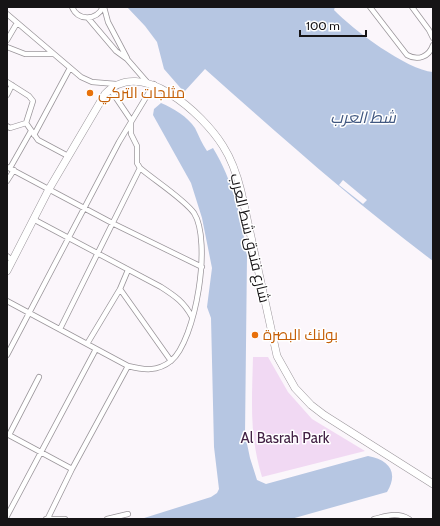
<svg xmlns="http://www.w3.org/2000/svg" width="440" height="526" font-family="Cabin,Cairo,sans-serif">
	<style>
		.green { fill: #f1d9f3 }
		.water { fill: #b6c6e2 }
		.pier { fill: #fbf6fb }
		.lines { fill: none; stroke-linecap: round; stroke-linejoin: round }
		.minor-casing { stroke: #9b969b; stroke-width: 6 }
		.primary-casing { stroke: #9b969b; stroke-width: 8 }
		.minor { stroke: #fff; stroke-width: 4.5 }
		.primary { stroke: #fff; stroke-width: 7 }
		.food-dot { fill: #e8710a; stroke: #fff; stroke-width: 1.5 }
		.labels { text-anchor: middle; dominant-baseline: central; stroke-width: 3; stroke-linejoin: round; paint-order: stroke }
		.food-label { font-size: 15px; fill: #c56008; stroke: #fff; text-anchor: start }
		.street-label { font-size: 15px; fill: #161416; stroke: #fff }
		.park-label { font-size: 15px; fill: #422144; stroke: #fff }
		.water-label { font-size: 16px; font-style: italic; fill: #405780; stroke: #fff }
	</style>
	<rect width="100%" height="100%" fill="#fbf6fb"/>
	<path class="green" d="M253,357H268L288,392L312,419L365,451L262,477C249,435 252,400 253,357Z"/>
	<path class="water" d="M127,7H335L334,10C352,29 407,70 433,72V261C353,201 279,135 205,69L184,92L164,69L157,42L145,26Z
		M161,103C173,108 188,117 195,128C199,136 202,144 207,151L213,148C233,181 242,219 247,256L245,434L250,458L257,480L266,484L368,456C389,460 399,472 387,492L291,519H141L211,497L217,493L219,489L214,447L211,318L207,307L212,268L202,218L191,183L153,115L154,109Z"/>
	<path class="pier" d="M343,180L367,200L363,204L339,185Z"/>
	<g class="lines">
		<g class="minor-casing">
			<path id="minor" d="M72,7C78,21 96,21 103,7
				M104,7L108,22L127,58
				M370,7L407,55C418,61 429,57 433,45
				M412,7L429,30L433,38
				M7,14L81,77L92,82L116,84
				M88,18L116,51L127,59L147,82
				M7,40L17,23
				M7,47L25,54H53
				M7,82L29,96L33,101L26,123L38,140L68,156
				M7,95L12,85
				M7,126L10,128L26,123
				M34,135L70,68
				M7,167L114,224L202,267
				M10,168L31,131
				M7,181L14,170
				M33,219L161,287C175,296 184,302 192,317
				M7,256L12,260
				M120,289L171,361
				M7,301L128,366C144,370 157,372 171,361C196,340 212,241 194,213C184,199 154,180 140,168L137,163V146L131,134V120L110,89
				M60,329L140,168
				M87,344L120,289L128,270
				M7,355L119,142L154,84
				M7,434L72,469
				M9,435L39,377
				M7,516L96,349
				M48,518L72,469L128,366
				M46,519H65
				M107,519L128,514
				M374,519C387,516 397,512 409,519"/>
		</g>
		<g class="primary-casing">
			<path id="primary" d="M7,271L49,189L105,94C141,56 203,114 223,146C232,160 237,175 241,191L277,356L295,388L311,405L324,415L433,484"/>
		</g>
		<use href="#minor" class="minor"/>
		<use href="#primary" class="primary"/>
	</g>
	<g class="food-dot">
		<circle cx="90" cy="93" r="4"/>
		<circle cx="255" cy="335" r="4"/>
	</g>
	<g class="labels">
		<g class="food-label">
			<text x="98" y="93">مثلجات التركي</text>
			<text x="263" y="335">بولنك البصرة</text>
		</g>
		<g class="street-label">
			<text transform="translate(250 238) rotate(77)">شارع فندق شط العرب</text>
		</g>
		<g class="park-label">
			<text x="285" y="438">Al Basrah Park</text>
		</g>
		<g class="water-label">
			<text x="363" y="117">شط العرب</text>
		</g>
	</g>
	<rect width="440" height="526" fill="none" stroke="#161416" stroke-width="16"/>
	<path d="M300 30v6h66v-6" fill="none" stroke="#161416" stroke-width="2"/>
	<text x="306" y="30" font-size="12" fill="#161416" stroke="#ffffff" stroke-width="3" paint-order="stroke">100 m</text>
</svg>
